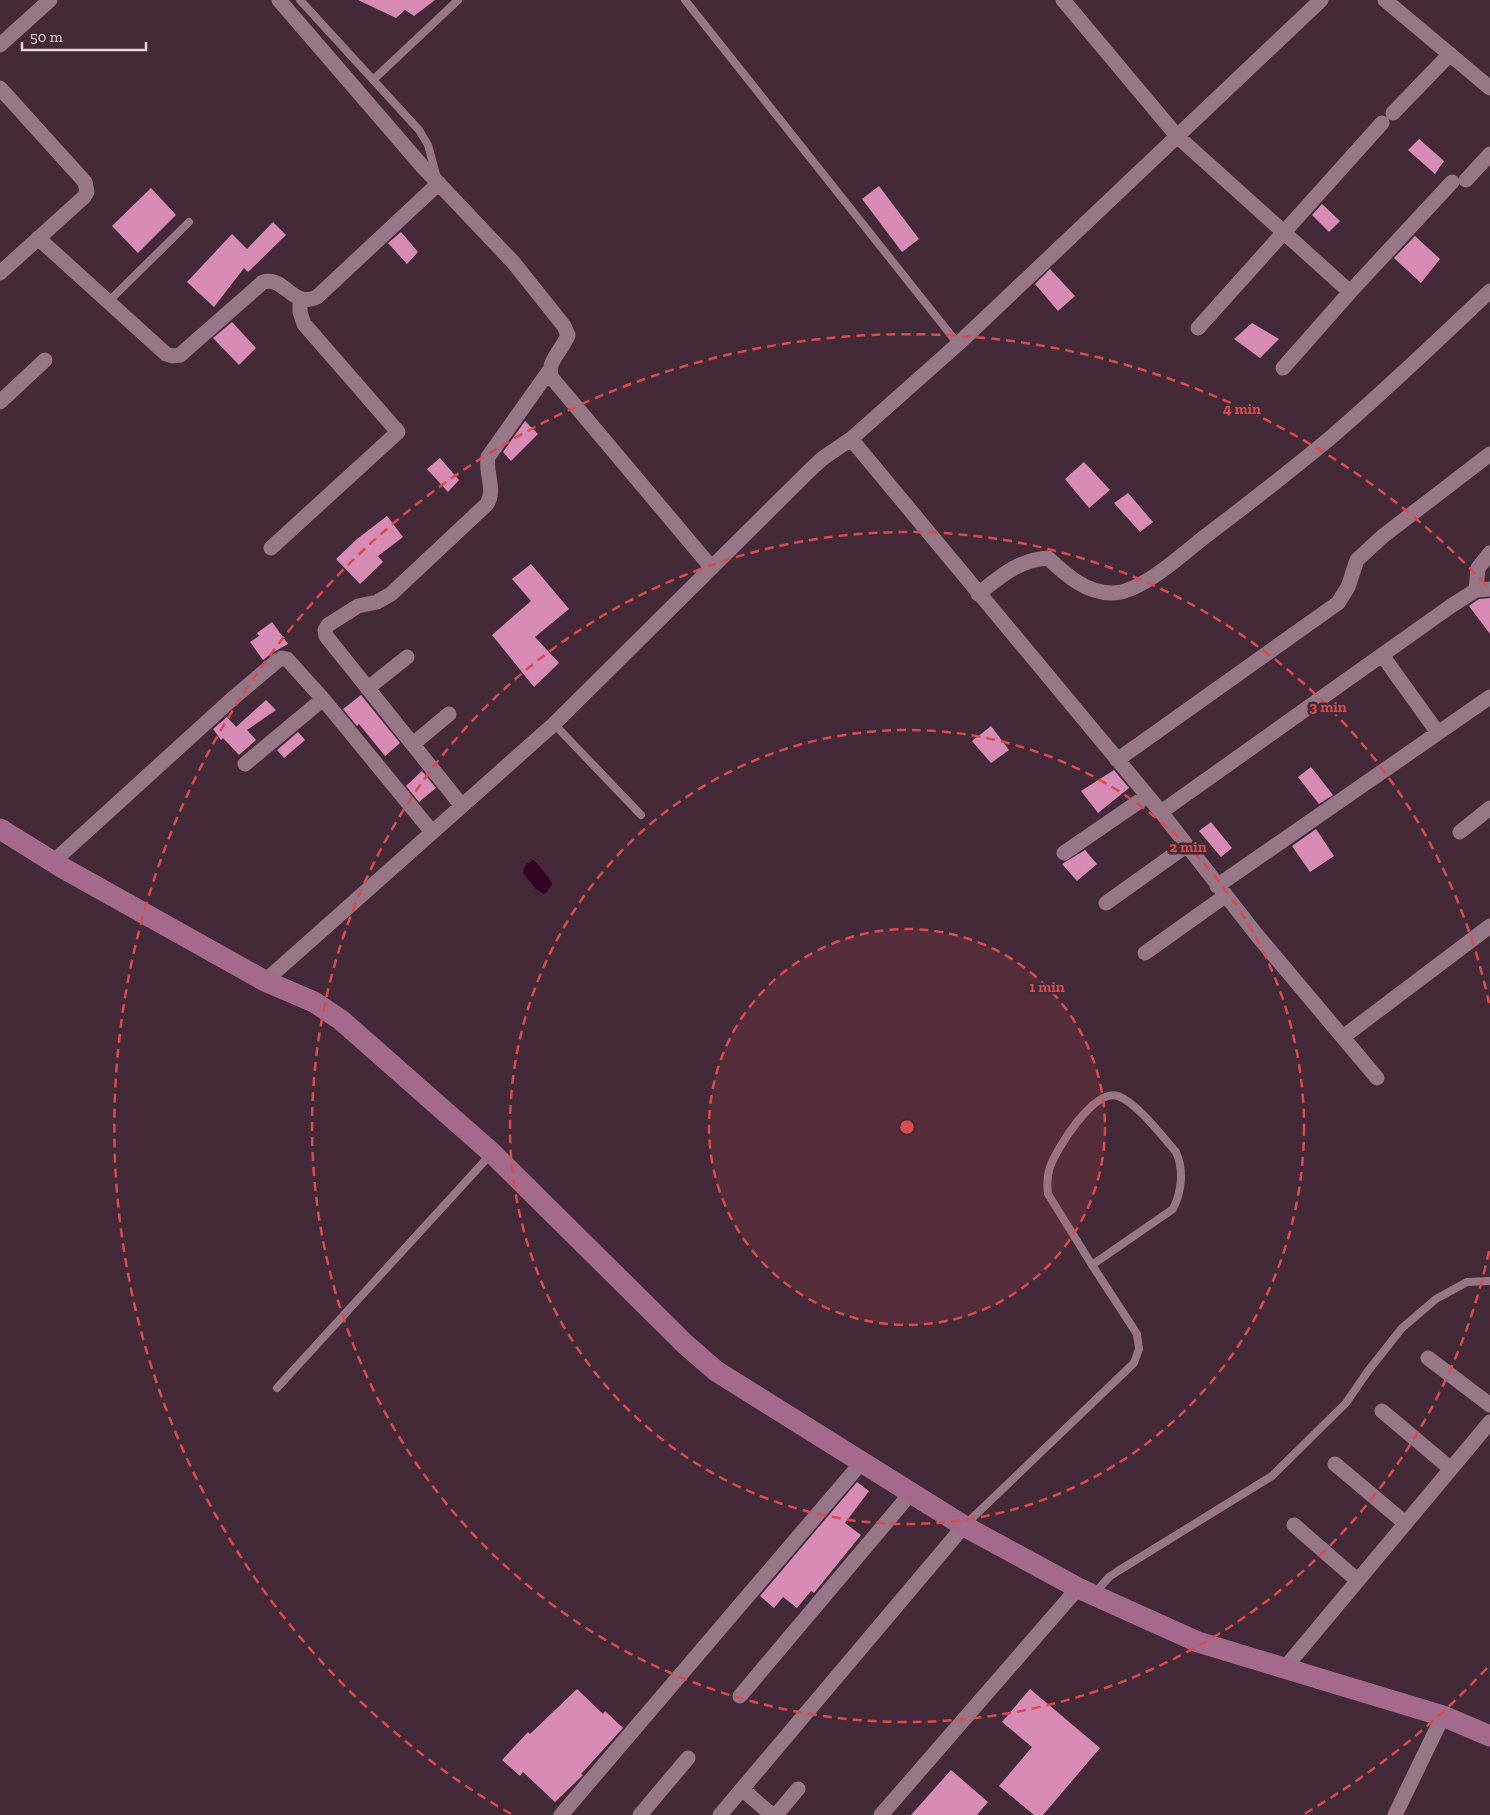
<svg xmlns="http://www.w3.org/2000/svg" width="1490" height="1815" font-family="'Zilla Slab',serif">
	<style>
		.water { fill: #310221 }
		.building { fill: #d68ab4 }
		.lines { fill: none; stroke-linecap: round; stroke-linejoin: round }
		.lane { stroke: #977687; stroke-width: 8 }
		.street { stroke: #977687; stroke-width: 15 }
		.secondary { stroke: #a5698c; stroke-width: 21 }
		.ring { fill: none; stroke: #da4b4c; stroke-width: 2.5; stroke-dasharray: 9 6 }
		.centre { fill: #da4b4c; stroke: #442938; stroke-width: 2.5 }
		.ring-label { font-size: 15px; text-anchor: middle; font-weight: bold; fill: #da4b4c; stroke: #442938; stroke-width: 5; stroke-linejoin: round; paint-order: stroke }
	</style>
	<rect width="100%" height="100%" fill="#442938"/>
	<path class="water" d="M534,860L549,878L552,884L547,892L544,894L536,889L523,873C524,866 527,862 534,860Z"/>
	<path class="building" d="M358,0H435L414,16L405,10L396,18Z
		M1419,139L1444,161L1435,174L1408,150Z
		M879,186L919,239L902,252L862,199Z
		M151,188L176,215L138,253L112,226Z
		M1322,204L1340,221L1329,232L1312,215Z
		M273,222L286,235L248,272L244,268L214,307L187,282L232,234L247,249Z
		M401,232L418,252L407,264L388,243Z
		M1415,236L1440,259L1421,283L1394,258Z
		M1050,269L1075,296L1058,311L1035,284Z
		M232,322L256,348L239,365L213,338Z
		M1252,323L1279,339L1260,358L1234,339Z
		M525,421L538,434L511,461L503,452Z
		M440,458L459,480L448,492L427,469Z
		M1084,462L1110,490L1089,508L1065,479Z
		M1128,493L1153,522L1140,532L1114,503Z
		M387,516L403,537L378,556L383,562L360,584L336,559L357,539Z
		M531,564L569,609L535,637L559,663L534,687L492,635L531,601L512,579Z
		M1490,598V634L1469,606L1479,599Z
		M272,622L288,644L272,653L263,660L250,642L259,636L257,633Z
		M361,695L400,743L385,756L359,724L357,726L343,709Z
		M266,700L276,710L247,730L256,740L239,755L223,738L221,740L213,729L227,717L236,727Z
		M991,726L1009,750L991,763L972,741Z
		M298,732L305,740L284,758L277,750Z
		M1311,767L1333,795L1319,804L1298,777Z
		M1114,770L1129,788L1098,813L1081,791Z
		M422,771L436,788L419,802L406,786Z
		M1211,822L1232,848L1221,857L1199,831Z
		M1316,829L1334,856L1310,872L1292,846Z
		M1085,850L1097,864L1077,881L1062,864Z
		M857,1482L869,1491L845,1523L861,1535L814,1593L811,1591L797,1608L783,1597L774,1608L760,1596Z
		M577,1689L603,1714L605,1711L623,1728L581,1774L583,1775L555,1802L523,1772L520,1776L502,1760L528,1732L530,1734Z
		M1030,1689L1100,1748L1043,1815H1034L999,1786L1032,1747L1002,1722Z
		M951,1770L988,1802L977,1815H911Z"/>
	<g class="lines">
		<path class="lane" d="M300,0L419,130L428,145L437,178
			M685,0L958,344
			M373,80L458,0
			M108,302L189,222
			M554,724L641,815
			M277,1388L492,1153
			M966,1524L1134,1363L1139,1349L1137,1334L1092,1265L1048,1194C1047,1185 1047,1176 1050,1167C1057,1148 1094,1088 1118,1096C1137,1103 1162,1136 1176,1152C1184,1170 1182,1191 1173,1209L1092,1265
			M1095,1593L1109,1577L1118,1571L1272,1476L1346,1403L1368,1371L1402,1328L1436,1299L1467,1282L1490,1281"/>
		<path class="street" d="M279,0L422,166L513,262L564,326L568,335C562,351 545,363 552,378L711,567
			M1063,0L1177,136L1350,292
			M1385,0L1490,88
			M0,45L50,0
			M0,88L85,182L87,192L84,197L0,273
			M1393,113L1450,54
			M1466,180L1490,154
			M38,238L166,354L172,356L180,355L263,282C286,276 292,309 317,297L439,183
			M1198,328L1382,123
			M1283,368L1350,292L1452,182
			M0,402L45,360
			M851,439L1161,812L1256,934L1377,1078
			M271,548L398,432L304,324L300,312V299
			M1476,590L1478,568L1490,553
			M978,594C1001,576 1018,560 1048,558C1066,575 1086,593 1112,593C1142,593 1183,553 1207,535C1248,504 1289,472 1329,439C1384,392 1437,341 1490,291
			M1382,655L1438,733
			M368,688L407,657
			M413,744L449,714
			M1117,760L1338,603L1348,587L1357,560L1383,536L1490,454
			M245,764L323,699
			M462,806L326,636L325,630L328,625L358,606L377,602L391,594L487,504C496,489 485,474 488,457L549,371
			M1161,812L1451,606L1476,590L1490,589
			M1460,832L1490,808
			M1064,853L1147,796
			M54,861L232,699L277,661L282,658L287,659L323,699L432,832
			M1217,886L1490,697
			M1106,903L1186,846
			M1145,953L1225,896
			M265,981L554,724L810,470L823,458L851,439L958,344L1321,0
			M1343,1037L1490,926
			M1428,1358L1490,1405
			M1382,1411L1451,1469
			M1335,1464L1405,1523
			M1294,1525L1357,1580
			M1284,1669L1490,1422
			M740,1696L911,1493
			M742,1789L772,1815
			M561,1815L862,1462
			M640,1815L688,1758
			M720,1815L964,1526
			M776,1815L798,1789
			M881,1815L1078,1588
			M1395,1815L1443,1716"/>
		<path class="secondary" d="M0,829L63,868L265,981L314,1002L341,1020L492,1153L685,1344L716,1371L964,1526L1078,1588L1198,1642L1443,1716L1490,1736"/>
	</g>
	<circle cx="907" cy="1127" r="198" fill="#da4b4c" fill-opacity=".12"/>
	<g class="ring">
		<circle cx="907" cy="1127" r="198"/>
		<circle cx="907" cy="1127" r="397"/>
		<path d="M1489 1251A595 595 0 1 1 1489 1003"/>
		<path d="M1487 1668A793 793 0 0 1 1304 1814M511 1814A793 793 0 1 1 1487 586"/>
	</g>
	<circle cx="907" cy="1127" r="8" class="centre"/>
	<g class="ring-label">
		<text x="1242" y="414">4 min</text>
		<text x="1328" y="712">3 min</text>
		<text x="1188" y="852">2 min</text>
		<text x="1047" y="992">1 min</text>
	</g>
	<path d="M22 42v8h124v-8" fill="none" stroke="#e8d5de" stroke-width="2.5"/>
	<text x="30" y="42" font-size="15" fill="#e8d5de" stroke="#442938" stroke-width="4" paint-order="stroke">50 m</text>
</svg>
